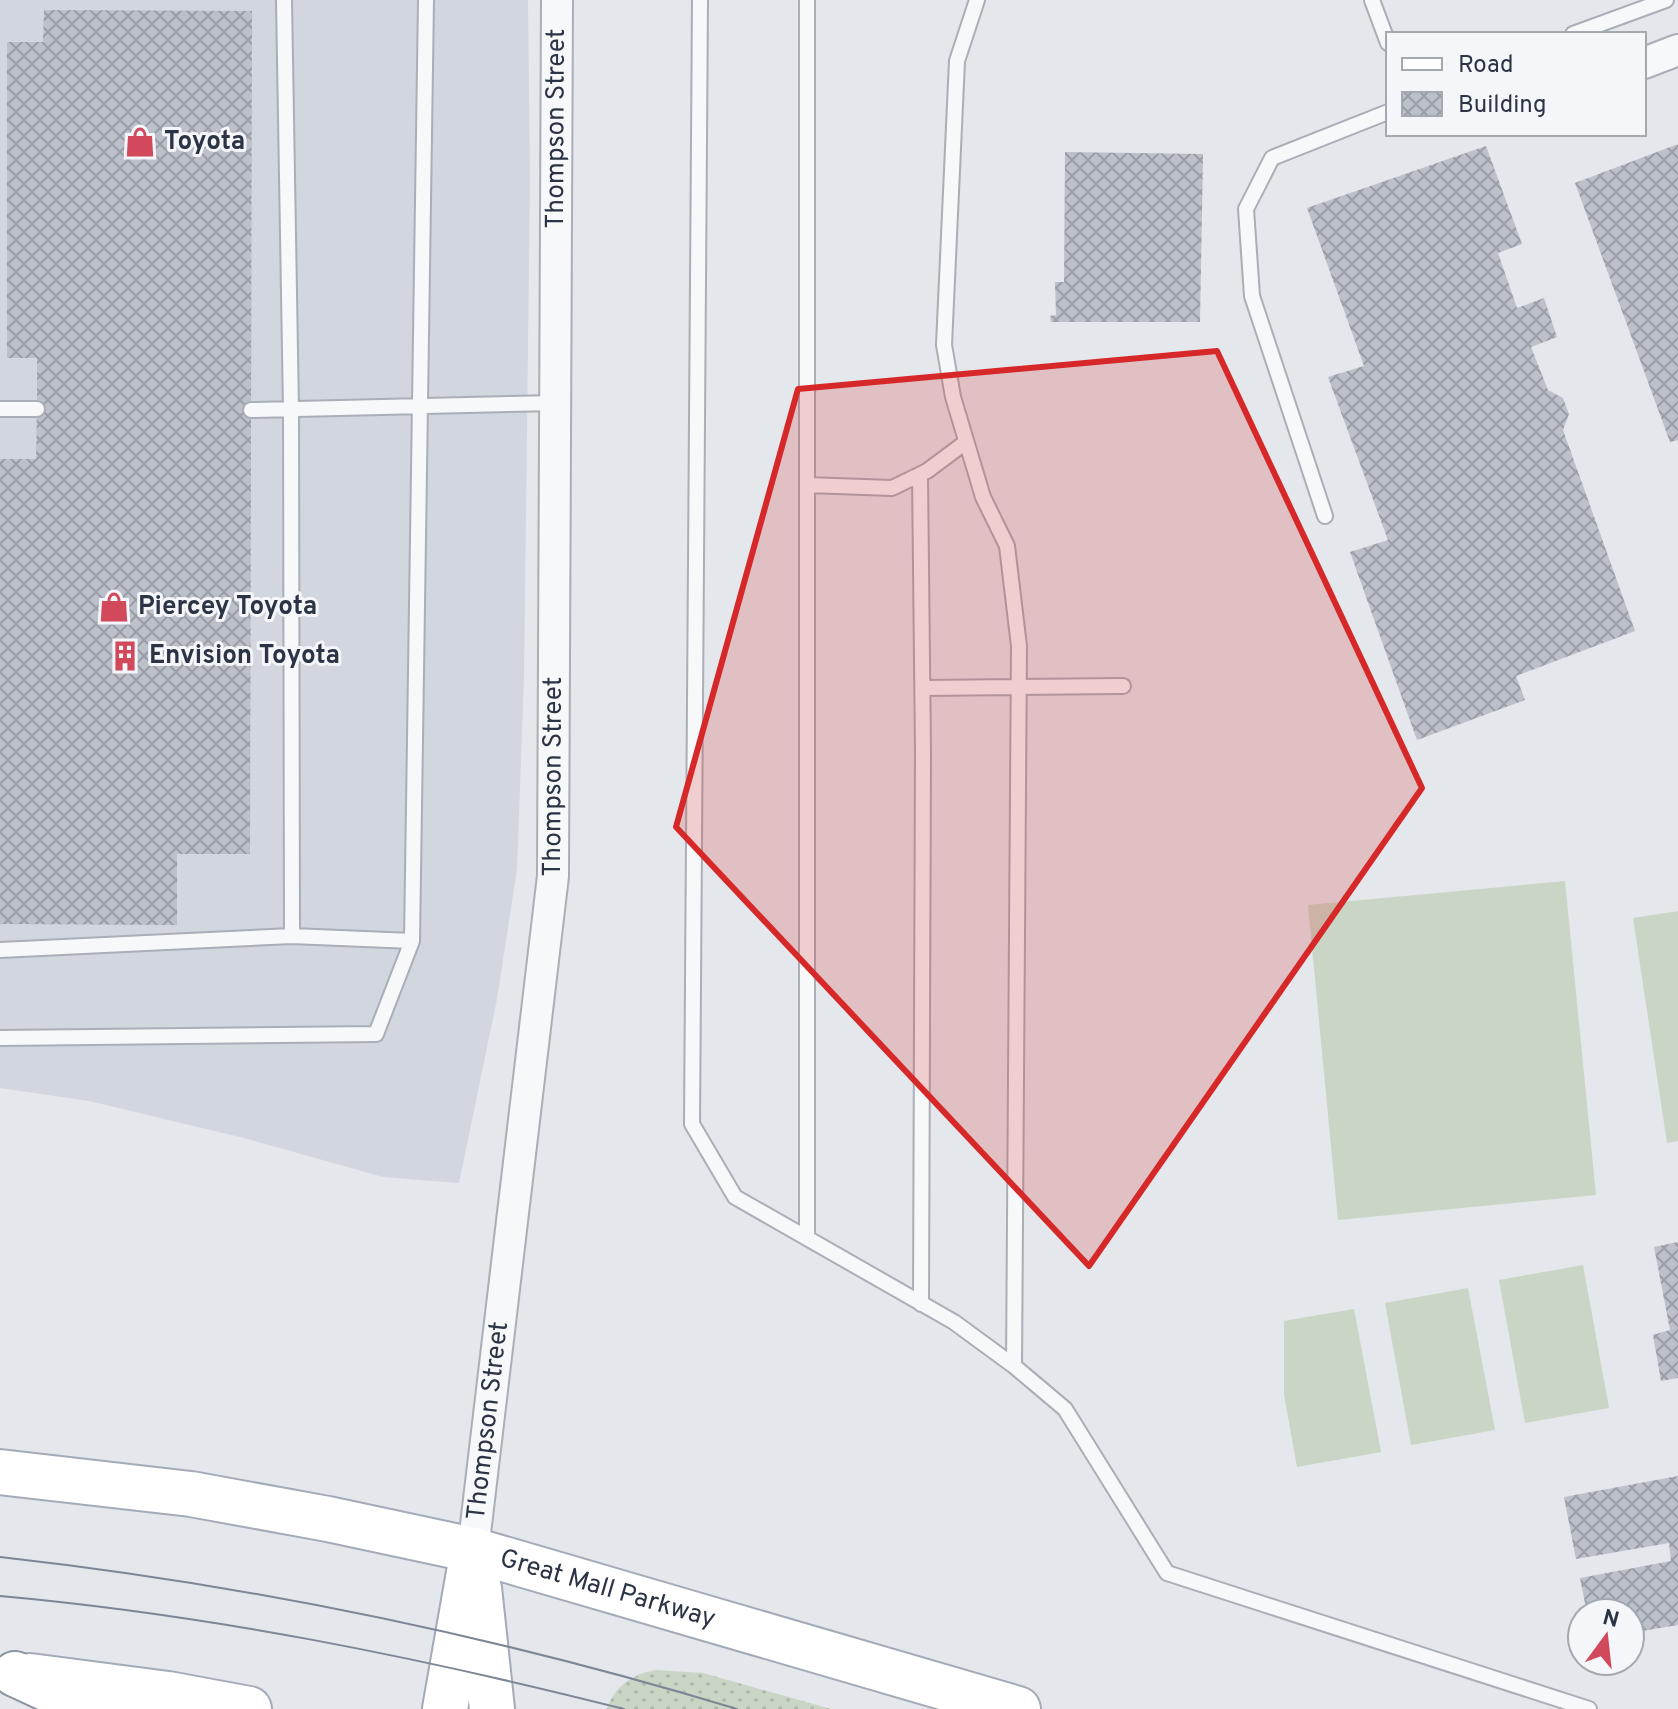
<svg xmlns="http://www.w3.org/2000/svg" width="1678" height="1709" font-family="Overpass,sans-serif">
	<style>
		.built { fill: #d2d6de }
		.green { fill: url(#green-dots) }
		.pitch { fill: #c9d6c5 }
		.building { fill: url(#building-cross-hatch) }
		.lines { fill: none; stroke-linecap: round; stroke-linejoin: round }
		.lane-casing { stroke: #a9aeb7; stroke-width: 18 }
		.street-casing { stroke: #a9aeb7; stroke-width: 34 }
		.primary-casing { stroke: #a3abb8; stroke-width: 48 }
		.highway-casing { stroke: #8b94a3; stroke-width: 48 }
		.lane { stroke: #f7f8fa; stroke-width: 14 }
		.street { stroke: #f7f8fa; stroke-width: 30 }
		.primary { stroke: #fff; stroke-width: 44 }
		.highway { stroke: #fff; stroke-width: 44 }
		.tram { stroke: #7d8696; stroke-width: 2 }
		.marked { fill: #d62828; fill-opacity: 0.2; stroke: #d62828; stroke-width: 6; stroke-linejoin: round }
		.labels { text-anchor: middle; dominant-baseline: central; stroke-width: 6; stroke-linejoin: round; paint-order: stroke }
		.street-label { font-size: 26px; fill: #2b3445; stroke: #f4f6f9 }
		.poi-label { font-size: 26px; font-weight: bold; fill: #2b3445; stroke: #f4f6f9; text-anchor: start }
	</style>
	<defs>
		<pattern id="green-dots" width="8" height="8" patternUnits="userSpaceOnUse" patternTransform="scale(2)"><rect width="8" height="8" fill="#c9d6c5"/><path d="M2 2h.1M6 6h.1" fill="none" stroke="#adb8ab" stroke-width="1.8" stroke-linecap="round"/></pattern>
		<pattern id="building-cross-hatch" width="8" height="8" patternUnits="userSpaceOnUse" patternTransform="scale(2)"><rect width="8" height="8" fill="#bbc0ca"/><path d="M0 0l8 8M0 8l8-8" fill="none" stroke="#989da6"/></pattern>
	</defs>
	<rect width="100%" height="100%" fill="#e4e7ec"/>
	<path class="built" d="M0,0H528L530,180L524,677L517,869L497,999L459,1183L383,1177L244,1138L89,1101L0,1088Z"/>
	<path class="green" d="M656,1670L703,1673L831,1709H607C614,1686 633,1674 656,1670Z"/>
	<path class="pitch" d="M1565,881L1596,1195L1338,1220L1308,905Z
		M1678,911V1141L1667,1143L1633,918Z
		M1583,1265L1609,1408L1525,1423L1499,1280Z
		M1468,1288L1495,1430L1411,1445L1385,1303Z
		M1354,1309L1381,1452L1297,1467L1284,1395V1321Z"/>
	<path class="building" d="M44,10L252,11L250,854H177V925L0,924V459H36L37,409V358H7V42H43Z
		M1678,144V440L1670,442L1575,183Z
		M1486,146L1522,244L1498,253L1517,308L1544,298L1557,337L1531,347L1548,390L1563,398L1569,414L1563,430L1635,631L1516,676L1525,700L1417,740L1350,552L1388,540L1328,377L1364,366L1307,208Z
		M1065,152L1203,154L1200,322H1051L1050,316L1056,315L1055,282H1064Z
		M1678,1242V1378L1661,1381L1653,1335L1670,1330L1654,1247Z
		M1678,1476V1625L1630,1633V1613H1587L1580,1578L1671,1561L1669,1543L1576,1559L1564,1497Z"/>
	<g class="lines">
		<g class="lane-casing">
			<path id="lane" d="M700,0L692,1124L735,1197L954,1322L1014,1366L1065,1409L1167,1573L1589,1709
				M977,0L957,61L944,345L953,397L983,497L1007,546L1019,646L1014,1366
				M1372,0L1388,43
				M1573,34L1666,0
				M0,409H37
				M251,410L556,403
				M920,475L923,752L921,1304
				M807,485L892,488L927,471L966,442
				M1325,516L1252,296L1246,209L1272,158L1388,112
				M923,688L1123,686
				M292,936L412,941
				M0,950L292,936L291,410L284,0
				M0,1038L376,1034L412,941L426,0
				M807,1236V0"/>
		</g>
		<g class="street-casing">
			<g id="street">
				<path d="M1644,63L1678,50"/>
				<path id="s1" d="M473,1550L553,876L557,0"/>
			</g>
		</g>
		<g class="primary-casing">
			<g id="primary">
				<path id="s2" d="M0,1472L191,1494L328,1519L473,1550L1018,1709"/>
				<path d="M479,1588L492,1709"/>
				<path d="M30,1676L168,1694L249,1709"/>
				<path d="M445,1709L473,1550"/>
			</g>
		</g>
		<g class="highway-casing">
			<path id="highway" d="M15,1674L91,1709"/>
		</g>
		<use href="#lane" class="lane"/>
		<use href="#street" class="street"/>
		<use href="#primary" class="primary"/>
		<use href="#highway" class="highway"/>
		<path class="tram" d="M0,1557C250,1585 496,1636 737,1709
			M0,1596C211,1615 418,1657 624,1709"/>
	</g>
	<path class="marked" d="M1217,351L1422,788L1089,1266L676,827L798,389Z"/>
	<defs>
		<g id="shop-bare" transform="scale(2.4)"><path d="M-5-2.5h2.3a2.7 3.5 0 0 1 5.4 0H5L5.5 6h-11ZM-1.5-2.5h3a1.5 2.3 0 0 0-3 0Z" fill="#d1495b" stroke="#f4f6f9" stroke-width="2.5" paint-order="stroke"/></g>
		<g id="building-bare" transform="scale(2.4)"><path d="M-4-6H4V6H1V3H-1V6H-4ZM-2.5-4.3h1.7v1.8h-1.7ZM.8-4.3h1.7v1.8H.8ZM-2.5-1h1.7V.8h-1.7ZM.8-1h1.7V.8H.8Z" fill="#d1495b" stroke="#f4f6f9" stroke-width="2.5" paint-order="stroke"/></g>
	</defs>
	<g fill-rule="evenodd">
		<use href="#shop-bare" x="140" y="142"/>
		<use href="#shop-bare" x="114" y="607"/>
		<use href="#building-bare" x="125" y="656"/>
	</g>
	<g class="labels">
		<g class="street-label">
			<text stroke="none"><textPath href="#s1" startOffset="1426">Thompson Street</textPath></text>
			<text stroke="none"><textPath href="#s1" startOffset="778">Thompson Street</textPath></text>
			<text stroke="none"><textPath href="#s1" startOffset="130">Thompson Street</textPath></text>
			<text stroke="none"><textPath href="#s2" startOffset="620">Great Mall Parkway</textPath></text>
		</g>
		<g class="poi-label">
			<text x="164" y="142">Toyota</text>
			<text x="138" y="607">Piercey Toyota</text>
			<text x="149" y="656">Envision Toyota</text>
		</g>
	</g>
	<rect x="1386" y="32" width="260" height="104" fill="#f4f6f9" stroke="#a4a8b1" stroke-width="2"/>
	<rect x="1402" y="58" width="40" height="12" fill="#ffffff" stroke="#a4a8b1" stroke-width="2"/>
	<text x="1458" y="72" font-size="24" fill="#2b3445">Road</text>
	<rect x="1402" y="92" width="40" height="24" fill="url(#building-cross-hatch)" stroke="#a4a8b1" stroke-width="2"/>
	<text x="1458" y="112" font-size="24" fill="#2b3445">Building</text>
	<g transform="translate(1606 1637) rotate(15)"><circle r="38" fill="#f4f6f9" stroke="#a4a8b1" stroke-width="2"/>
	<path d="M0-6L14 30L0 20L-14 30Z" fill="#d1495b"/>
	<text y="-12" font-size="22" font-weight="bold" text-anchor="middle" fill="#2b3445">N</text>
	</g>
</svg>
